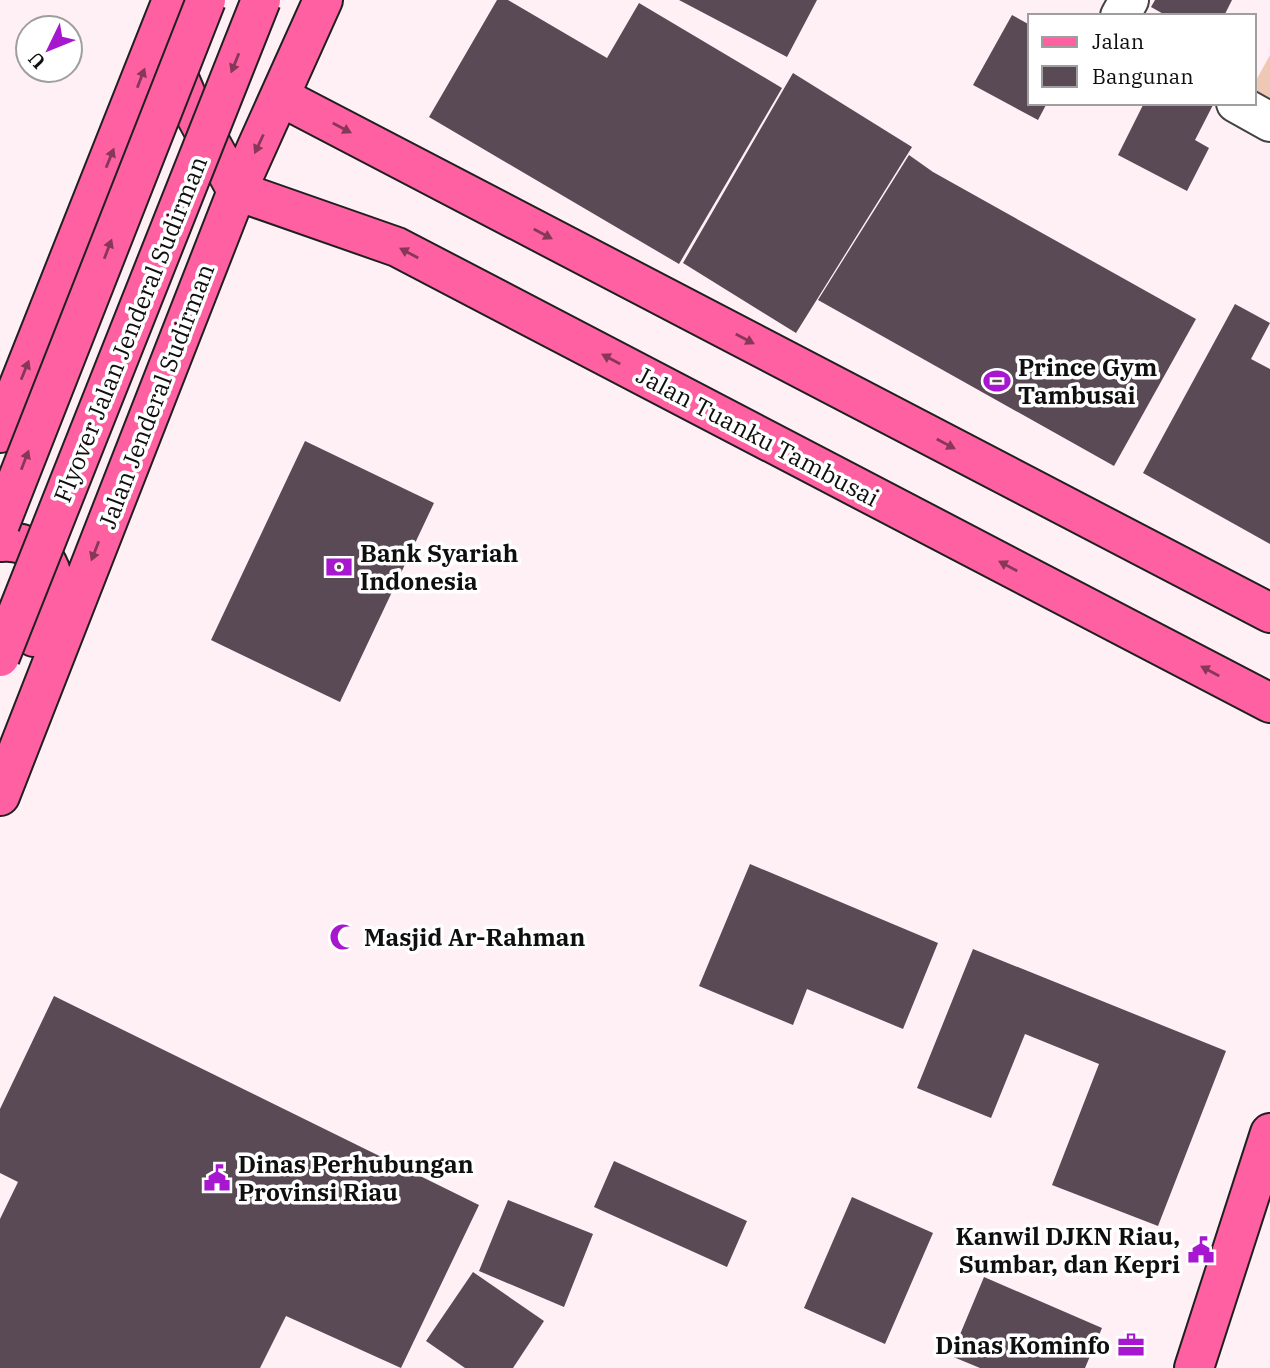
<svg xmlns="http://www.w3.org/2000/svg" width="1270" height="1368" font-family="'IBM Plex Serif',serif">
	<style>
		.green { fill: #efc7b5 }
		.building { fill: #594a55 }
		.lines { fill: none; stroke-linecap: round; stroke-linejoin: round }
		.minor-casing { stroke: #424242; stroke-width: 42 }
		.major-casing { stroke: #202020; stroke-width: 42 }
		.minor { stroke: #fff; stroke-width: 38 }
		.major { stroke: #ff60a2; stroke-width: 38 }
		.major-bridge-casing { stroke: #202020; stroke-width: 42; stroke-linecap: butt }
		.major-bridge { stroke: #ff60a2; stroke-width: 38 }
		.oneway { fill: #873858 }
		.labels { text-anchor: middle; dominant-baseline: central; stroke-width: 7; stroke-linejoin: round; paint-order: stroke }
		.street-label { font-size: 24px; fill: #0f0f0f; stroke: #fff }
		.poi-label { font-size: 24px; font-weight: bold; fill: #0f0f0f; stroke: #fff; text-anchor: start }
	</style>
	<rect width="100%" height="100%" fill="#fff0f6"/>
	<path class="green" d="M1270,55V122L1254,103V84Z"/>
	<path class="building" d="M497,0H508L607,58L639,3L782,88L679,264L429,117Z
		M679,0H817L787,57Z
		M1155,0H1232L1224,16H1167L1151,7Z
		M1012,15L1030,25V103H1047L1038,120L973,85Z
		M793,73L912,147L796,333L683,263Z
		M1144,103H1214L1195,140L1209,148L1187,191L1118,155Z
		M909,155L933,172L1196,319L1114,466L818,300Z
		M1235,304L1270,323L1251,359L1270,369V544L1143,473Z
		M305,441L434,503L340,702L211,640Z
		M750,864L938,943L903,1029L807,989L793,1025L699,986Z
		M973,949L1226,1051L1158,1226L1052,1185L1099,1064L1025,1034L991,1118L917,1088Z
		M54,996L479,1205L401,1368L286,1316L260,1368H0V1219L18,1182L0,1173V1109Z
		M614,1161L747,1221L727,1267L594,1207Z
		M852,1197L933,1233L885,1344L804,1308Z
		M508,1200L593,1234L564,1307L479,1271Z
		M473,1272L544,1321L513,1368H465L426,1341Z
		M984,1277L1102,1328L1085,1368H980L951,1356Z"/>
	<g class="lines">
		<g class="minor-casing">
			<path id="minor" d="M1120,16L1129,0
				M1236,103L1270,122"/>
		</g>
		<g class="major-casing">
			<path id="major" d="M167,50L193,111L237,191
				M281,97L1270,613
				M237,191L397,247L1270,703
				M0,433L172,0
				M0,542C29,539 56,558 52,590C49,606 40,623 34,637
				M0,796L237,191L323,0
				M1194,1368L1270,1133"/>
		</g>
		<use href="#minor" class="minor"/>
		<use href="#major" class="major"/>
		<g class="major-bridge-casing">
			<path id="major-bridge" d="M0,524L206,0
				M0,657L261,0"/>
		</g>
		<use href="#major-bridge" class="major-bridge"/>
	</g>
	<defs><path id="oneway-solid" d="M-6-.8H1V-3.2L6.5 0L1 3.2V.8H-6Z" transform="scale(1.75)"/></defs>
	<g class="oneway">
		<use href="#oneway-solid" transform="translate(235 63) rotate(112)"/>
		<use href="#oneway-solid" transform="translate(141 78) rotate(-69)"/>
		<use href="#oneway-solid" transform="translate(342 128) rotate(28)"/>
		<use href="#oneway-solid" transform="translate(259 144) rotate(115)"/>
		<use href="#oneway-solid" transform="translate(110 158) rotate(-68)"/>
		<use href="#oneway-solid" transform="translate(543 234) rotate(28)"/>
		<use href="#oneway-solid" transform="translate(108 249) rotate(-69)"/>
		<use href="#oneway-solid" transform="translate(409 253) rotate(-152)"/>
		<use href="#oneway-solid" transform="translate(745 339) rotate(28)"/>
		<use href="#oneway-solid" transform="translate(611 359) rotate(-152)"/>
		<use href="#oneway-solid" transform="translate(25 370) rotate(-68)"/>
		<use href="#oneway-solid" transform="translate(946 444) rotate(28)"/>
		<use href="#oneway-solid" transform="translate(25 460) rotate(-69)"/>
		<use href="#oneway-solid" transform="translate(95 551) rotate(111)"/>
		<use href="#oneway-solid" transform="translate(1008 566) rotate(-152)"/>
		<use href="#oneway-solid" transform="translate(1210 671) rotate(-152)"/>
	</g>
	<defs>
		<g id="stadium-bare" transform="scale(2.1)"><path d="M0-5a6.5 5 0 1 0 0 10a6.5 5 0 1 0 0-10ZM-3.5-1.8h7v3.6h-7Z" fill="#a717cf" stroke="#fff" stroke-width="2.5" paint-order="stroke"/></g>
		<g id="bank-bare" transform="scale(2.1)"><path d="M-6-4H6V4H-6ZM0-2.3a2.3 2.3 0 1 0 0 4.6a2.3 2.3 0 1 0 0-4.6Z" fill="#a717cf" stroke="#fff" stroke-width="2.5" paint-order="stroke"/></g>
		<g id="mosque-bare" transform="scale(2.1)"><path d="M3.5-4.9A6 6 0 1 0 3.5 4.9A5 5 0 1 1 3.5-4.9Z" fill="#a717cf" stroke="#fff" stroke-width="2.5" paint-order="stroke"/></g>
		<g id="civic-bare" transform="scale(2.1)"><path d="M-.6-6.5H3V-4.5H.6V-3L4-1V1h2V6H-6V1h2V-1L-.6-3ZM-1.2 2.5V6h2.4V2.5Z" fill="#a717cf" stroke="#fff" stroke-width="2.5" paint-order="stroke"/></g>
		<g id="office-bare" transform="scale(2.1)"><path d="M-6-3h4V-5.5h4V-3h4V5H-6ZM-1-4.5V-3h2v-1.5ZM-6 0V1H6V0Z" fill="#a717cf" stroke="#fff" stroke-width="2.5" paint-order="stroke"/></g>
	</defs>
	<g fill-rule="evenodd">
		<use href="#stadium-bare" x="997" y="381"/>
		<use href="#bank-bare" x="339" y="567"/>
		<use href="#mosque-bare" x="343" y="937"/>
		<use href="#civic-bare" x="217" y="1178"/>
		<use href="#civic-bare" x="1201" y="1250"/>
		<use href="#office-bare" x="1131" y="1345"/>
	</g>
	<g class="labels">
		<g class="street-label">
			<text transform="translate(130 329) rotate(-68)">Flyover Jalan Jenderal Sudirman</text>
			<text transform="translate(156 396) rotate(-69)">Jalan Jenderal Sudirman</text>
			<text transform="translate(758 436) rotate(28)">Jalan Tuanku Tambusai</text>
		</g>
		<g class="poi-label">
			<text x="1018" y="367">Prince Gym<tspan x="1018" dy="28">Tambusai</tspan></text>
			<text x="360" y="553">Bank Syariah<tspan x="360" dy="28">Indonesia</tspan></text>
			<text x="364" y="937">Masjid Ar-Rahman</text>
			<text x="238" y="1164">Dinas Perhubungan<tspan x="238" dy="28">Provinsi Riau</tspan></text>
			<text x="1180" y="1236" text-anchor="end">Kanwil DJKN Riau,<tspan x="1180" dy="28">Sumbar, dan Kepri</tspan></text>
			<text x="1110" y="1345" text-anchor="end">Dinas Kominfo</text>
		</g>
	</g>
	<rect x="1028" y="14" width="228" height="91" fill="#ffffff" stroke="#9f9f9f" stroke-width="2"/>
	<rect x="1042" y="37" width="35" height="10" fill="#ff60a2" stroke="#9f9f9f" stroke-width="2"/>
	<text x="1092" y="49" font-size="21" fill="#0f0f0f">Jalan</text>
	<rect x="1042" y="66" width="35" height="21" fill="#594a55" stroke="#9f9f9f" stroke-width="2"/>
	<text x="1092" y="84" font-size="21" fill="#0f0f0f">Bangunan</text>
	<g transform="translate(49 49) rotate(227)"><circle r="33" fill="#ffffff" stroke="#9f9f9f" stroke-width="2"/>
	<path d="M0-5L12 26L0 18L-12 26Z" fill="#a717cf"/>
	<text y="-10" font-size="19" font-weight="bold" text-anchor="middle" fill="#0f0f0f">U</text>
	</g>
</svg>
